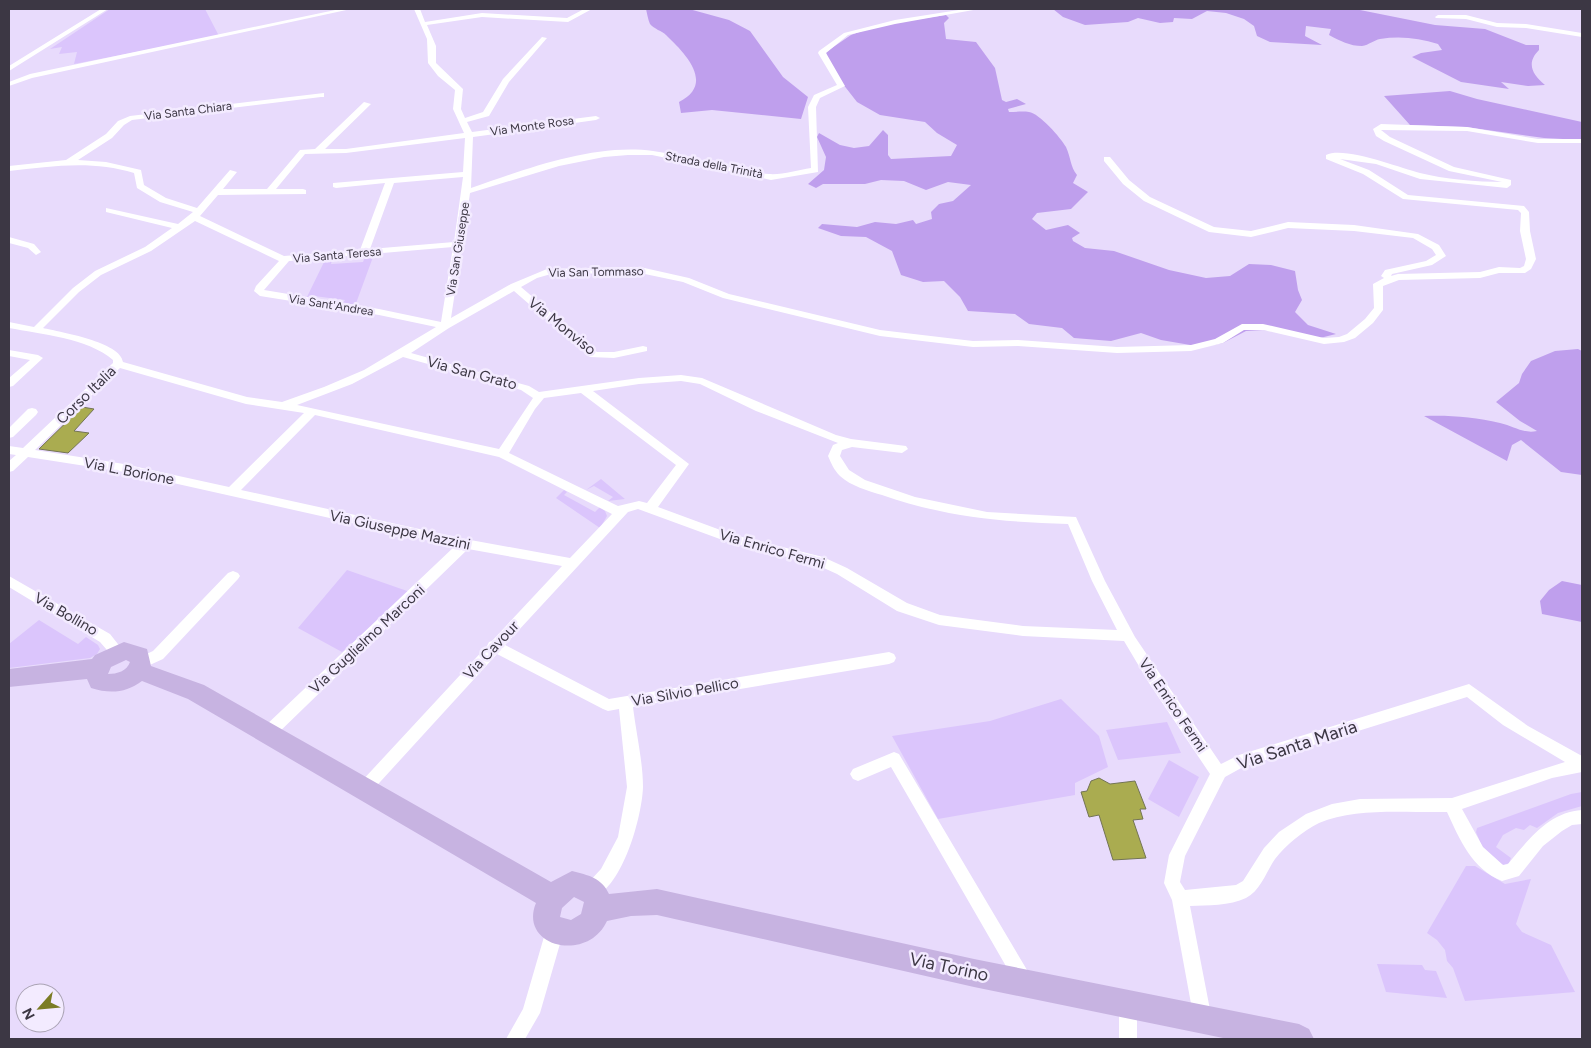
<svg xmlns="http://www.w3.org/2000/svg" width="1591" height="1048" font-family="Figtree,sans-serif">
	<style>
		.green { fill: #dbc5fc }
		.forest { fill: #bf9fed }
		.building { fill: #aaac50; stroke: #737455 }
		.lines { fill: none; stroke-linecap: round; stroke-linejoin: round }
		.street { fill: #fff; fill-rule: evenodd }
		.primary { fill: #c7b3e1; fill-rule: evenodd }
		.labels { text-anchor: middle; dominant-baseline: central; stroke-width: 5; stroke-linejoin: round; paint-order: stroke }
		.far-street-label { font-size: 12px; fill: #3c3744; stroke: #f3ebff }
		.street-label { font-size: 15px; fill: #3c3744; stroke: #f3ebff }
		.near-street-label { font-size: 18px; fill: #3c3744; stroke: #f3ebff }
	</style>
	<rect width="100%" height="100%" fill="#e8dbfc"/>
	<path class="green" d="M110,9H205L219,36L74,64L77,52L59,54L62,47L50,49Z
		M365,257H373L355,306L342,305L345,300L314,296L310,300L306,299L325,260H332L331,264L363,262Z
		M601,479L625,499L608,501L613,497L594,486L586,490Z
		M564,490L567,492L564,495L595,512L600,507L605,511L607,516L600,528L556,498Z
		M347,570L410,592L342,652L298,628Z
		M39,620L78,644L86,637L98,645L100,649L97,654L90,658L9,668V644Z
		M1061,699L1099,736L1108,767L1075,783V795L938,819L892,736L990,721Z
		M1167,722L1181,753L1118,760L1106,730Z
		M1169,760L1199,777L1179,817L1148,799Z
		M1582,792V806L1558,813L1537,828L1530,825L1524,830L1516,828L1503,835L1496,847L1511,858L1509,863L1504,865L1487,859L1476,832L1477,828L1571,794Z
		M1466,866H1475L1505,884L1531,879L1516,924L1522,932L1551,945L1575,992L1465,1001L1453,968L1447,961L1445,950L1437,940L1427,933Z
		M1377,964L1422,965L1425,970L1436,971L1447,998L1386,992Z"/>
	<path class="forest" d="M646,9H689L729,20L750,31L783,77L808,97L801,119L712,110L681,113L679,102C715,84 686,54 666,35C662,31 654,29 650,24C648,20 647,13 646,9Z
		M1053,9H1355L1435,25L1485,29L1526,45H1539V50C1526,63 1532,74 1545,85L1528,86L1501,82L1509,89L1461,82L1412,57L1421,53L1442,50L1438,44C1419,38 1400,36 1380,39C1374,40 1369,45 1362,46C1350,46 1340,41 1329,35L1331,29L1306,26L1305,36L1322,45L1270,42L1257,36L1254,26L1244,19L1226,13L1207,11L1192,19L1174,18L1173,22L1160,23L1138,18L1128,22L1085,25L1063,17Z
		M946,15L949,18L944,23L946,39L976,42L995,68L1002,100L1006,102L1017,99L1026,104L1008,109L1009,112C1016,112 1023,111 1029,112C1039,113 1061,138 1066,147C1071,158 1070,166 1077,175L1073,183L1088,192L1071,209L1037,213L1032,219L1046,230L1068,225L1080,233L1072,238L1073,241L1085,248L1114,251L1169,270L1206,278L1230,276L1249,264L1271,265L1295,271L1298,290L1302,300L1295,312L1308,325L1336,334L1320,338L1263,330L1246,331L1223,343L1202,347L1161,340L1141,333L1111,341L1074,338L1062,328L1029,324L1015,314L968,311L960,297L944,281L923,282L901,275L892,251L866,237L841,236L818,228L822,224L857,227L875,222L896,224L913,220L916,224L932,219L931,212L939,204L953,201L971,185L948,182L926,190L904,181L881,180L865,184H823L816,188L808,184L824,170L826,157L817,137L819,133L840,145L854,148L869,146L883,130L888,135V155L891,159L951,156L957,145L937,133L925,122L880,115L857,102L828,65L826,52L851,35L878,25Z
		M1450,91L1477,99L1582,122V140L1544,138L1466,127L1410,125L1384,96Z
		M1578,349L1582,351V475L1561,472L1521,440L1512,445L1507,461L1424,416C1449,415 1475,417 1500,423C1514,426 1523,434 1537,431L1520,421L1496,402L1519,383L1522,374L1531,361L1555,351Z
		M1562,581L1582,585V622L1542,614L1540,601L1549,590Z"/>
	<path class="building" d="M82,407L94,409L74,431L89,433L68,453L39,449Z
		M1099,778L1110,784L1135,781L1146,809H1140L1143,819L1133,820L1146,858L1113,860L1099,815L1089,817L1081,792L1087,791L1091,781Z"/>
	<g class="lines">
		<path class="street" d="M101,9H108L9,71V66Z
			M340,9H351L32,78L9,86V82L30,74Z
			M414,9H420L425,22L482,13L567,18L584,9H592L568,22L482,17L427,25L436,46V63L463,89L461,109L465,118L483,112L503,79L542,37L547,38L509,82L489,116L467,122L472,132L596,116L600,118L596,120L473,137L471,188C526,169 594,143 653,151C692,156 730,170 769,174C782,175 798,170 811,168L808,107L814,95L837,85L818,53L819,51L844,33L895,20L965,9H979L895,24L848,35L826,53L845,86L820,98L816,107L818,172L771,180L652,155H628L604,157L559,166L470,193L463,242L465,244L462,246L451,318L511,284L547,269L640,267L689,278L729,294L880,330L973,341L1018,340L1117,347L1191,345L1215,339L1242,324H1263L1324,338L1339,337L1347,334L1365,319L1374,308L1373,284L1384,278L1381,276L1385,270L1426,261L1436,255L1432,249L1413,238L1354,231L1288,228L1251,237L1209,232L1144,201L1123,184L1104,161V157H1110L1129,180L1150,197L1214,227L1251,231L1288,222L1354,225L1418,234L1439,245L1446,256L1432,265L1392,274L1391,276L1398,274L1480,272L1499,267L1520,268L1524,266L1526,259L1520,231L1521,213L1518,210L1403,199L1363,174L1326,159V155C1345,146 1399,168 1420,173C1443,179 1478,182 1502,182L1449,171L1384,141L1376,136L1373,129L1381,124L1467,127L1538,139H1582V143H1538L1467,131L1381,130L1390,137L1454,167L1511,180V185L1507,188L1420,179L1376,164L1340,159L1369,170L1408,195L1524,206L1529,212L1530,231L1536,259L1531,269L1525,273H1499L1480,278L1399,280L1383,286V310L1373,323L1355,338L1344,342L1324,344L1263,330H1244L1223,343L1191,351L1117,353L1018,346L973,347L880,336L723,298L683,282L640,273L551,274L537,278L521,287L597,352H614L643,346L647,347V351L614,358L590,357L514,291L449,328L411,353L529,386L539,392L639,378L681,375L702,378L836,435L851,439L906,446L908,449L902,453L852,447L842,450L840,456L849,470L865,480L915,497L987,512L1076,517L1105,581L1135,637L1221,764L1239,755L1469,684L1528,726L1582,756V772L1552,778L1462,809L1483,847L1503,865L1508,864C1528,840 1549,812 1582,810V824L1572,825L1562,831L1543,846L1519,876L1502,881C1472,869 1460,840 1447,812C1408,813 1356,807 1319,823C1303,831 1286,845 1275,859C1266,872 1261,890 1246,898C1230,906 1207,905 1190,906L1212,1020L1209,1026L1203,1029L1197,1026L1194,1020L1172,900L1164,883L1169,855L1210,774L1149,683L1124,641L1023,636L939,625L897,611L837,574L815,564L728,542L638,509L628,512L505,645L609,699L889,652L894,654L896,658L894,662L889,664L633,707C636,732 643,762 643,787C642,817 623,886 593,898L587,896L585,890L587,884L601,869L618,837L627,787L619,709L608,711L603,709L497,654L370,793L365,795L360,793L357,788L360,783L487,646L489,642L492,641L562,566L468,549L273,738L268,739L263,738L261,733L263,728L455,546L124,472L28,457L13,471L9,472V461L16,455L9,454V446L23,448L113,363V360C88,338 40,334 9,328V322L34,327L73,288L95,271L145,247L172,228L106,212V208L178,224L193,212L160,202L137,188L134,173C93,160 51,166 9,171V166L66,160L106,134L118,121L130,116L324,93V97H321L132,120L124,125L112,138L78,160L106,162L141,170L144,185L166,198L197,208L230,170L237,172L223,189H267L300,150L315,149L364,102L371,104L325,149H346L464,133L453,109L455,90L438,76L428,63L427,39ZM465,138L463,172L333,183V187L336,188L385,183L360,250L284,256L200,216L218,195L306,194V190L303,189H276L305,154L346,153ZM463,177L454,242L370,249L394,183ZM195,221L279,261L256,286L254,291L260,296L379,315L436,327L364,370L324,387L282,402L247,397L123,362C121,342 60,332 43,328L79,292L101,275L151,251ZM453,247L441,322L379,309L264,290L289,261ZM403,357L521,390L533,398L499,449L297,405L352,384ZM120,368L246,404L304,413L229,487L124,464L35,450ZM681,381L700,384L756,411L838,443L833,445L828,456C831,463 834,470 840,476C851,486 868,491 882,495C945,517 1002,522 1068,524L1092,581L1117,630L1023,626L940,615L907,603L847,568L823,557L734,535L658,507L689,464L593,391L639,384ZM581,393L676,465L647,503L639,501L618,506L509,453L535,409L544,398ZM315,415L499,457L612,514L570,558L465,539L241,490ZM1467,697L1503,725L1565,762L1452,798L1360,799L1332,804L1306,814L1279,832L1264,848L1243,881L1236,885L1185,890L1180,882L1185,856L1225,777L1243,767Z
			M1438,15H1466L1497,23L1526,24L1582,33V37L1526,28L1497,27L1466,19L1436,18L1435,17Z
			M9,237L34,244L41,252L36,255L28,248L9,243Z
			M9,350L38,355L43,358L13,386L9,387V378L30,360L9,356Z
			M32,408L36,409L38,412L36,415L13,437L9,438V428L28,409Z
			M233,571L238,573L240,576L238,579L163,659L141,669L136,667L134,663L136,659L153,651L228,573Z
			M9,576L110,634L125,653L123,657L118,659L113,657L100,642L9,587Z
			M894,752L899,754L1030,975L1033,981L1030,987L1024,990L1018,987L891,767L858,781L853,779L850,774L853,769Z
			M555,922L561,924L564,930L540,1013L525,1039H506L523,1009L546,930L549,924Z
			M1128,996L1134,999L1137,1005V1039H1119V1005L1122,999Z"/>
		<path class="primary" d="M124,642L147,649L151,666L204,685L551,882L572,871C588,875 602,878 609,894L657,889L974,959L1299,1024L1309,1029L1314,1039H1228L974,987L657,915L631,916L607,921C587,964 518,946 536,903L188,699L142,681C126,693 110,694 91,688L87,679L9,687V669L92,659L95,655ZM126,660L130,662C127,671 117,674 108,674L111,667ZM574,897L584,902L581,914L571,920L560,917L562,908Z"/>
	</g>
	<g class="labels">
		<g class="far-street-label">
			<text transform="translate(188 111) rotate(-7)">Via Santa Chiara</text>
			<text transform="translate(532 126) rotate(-8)">Via Monte Rosa</text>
			<text transform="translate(714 165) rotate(11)">Strada della Trinità</text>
			<text transform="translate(458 249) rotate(-81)">Via San Giuseppe</text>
			<text transform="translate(337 255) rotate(-5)">Via Santa Teresa</text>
			<text transform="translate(596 272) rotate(-1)">Via San Tommaso</text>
			<text transform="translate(331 305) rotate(9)">Via Sant'Andrea</text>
		</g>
		<g class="street-label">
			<text transform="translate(562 326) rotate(39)">Via Monviso</text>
			<text transform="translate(472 373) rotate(15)">Via San Grato</text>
			<text transform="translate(86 395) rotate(-44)">Corso Italia</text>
			<text transform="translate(129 471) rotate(11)">Via L. Borione</text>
			<text transform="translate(400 530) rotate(12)">Via Giuseppe Mazzini</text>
			<text transform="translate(772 549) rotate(16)">Via Enrico Fermi</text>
			<text transform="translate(66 614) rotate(30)">Via Bollino</text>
			<text transform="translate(367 639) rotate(-43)">Via Guglielmo Marconi</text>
			<text transform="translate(491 650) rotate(-47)">Via Cavour</text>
			<text transform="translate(685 692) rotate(-10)">Via Silvio Pellico</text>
			<text transform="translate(1173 705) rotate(56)">Via Enrico Fermi</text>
		</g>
		<g class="near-street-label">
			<text transform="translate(1297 745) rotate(-18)">Via Santa Maria</text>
			<text transform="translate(949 967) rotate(12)">Via Torino</text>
		</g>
	</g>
	<rect width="1591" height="1048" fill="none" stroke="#3c3744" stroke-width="20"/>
	<g transform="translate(40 1008) rotate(243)"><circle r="24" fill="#f3ebff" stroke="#aaa3b4"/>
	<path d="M0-4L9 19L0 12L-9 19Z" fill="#7b7c24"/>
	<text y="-8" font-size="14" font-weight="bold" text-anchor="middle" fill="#3c3744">N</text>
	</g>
</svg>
